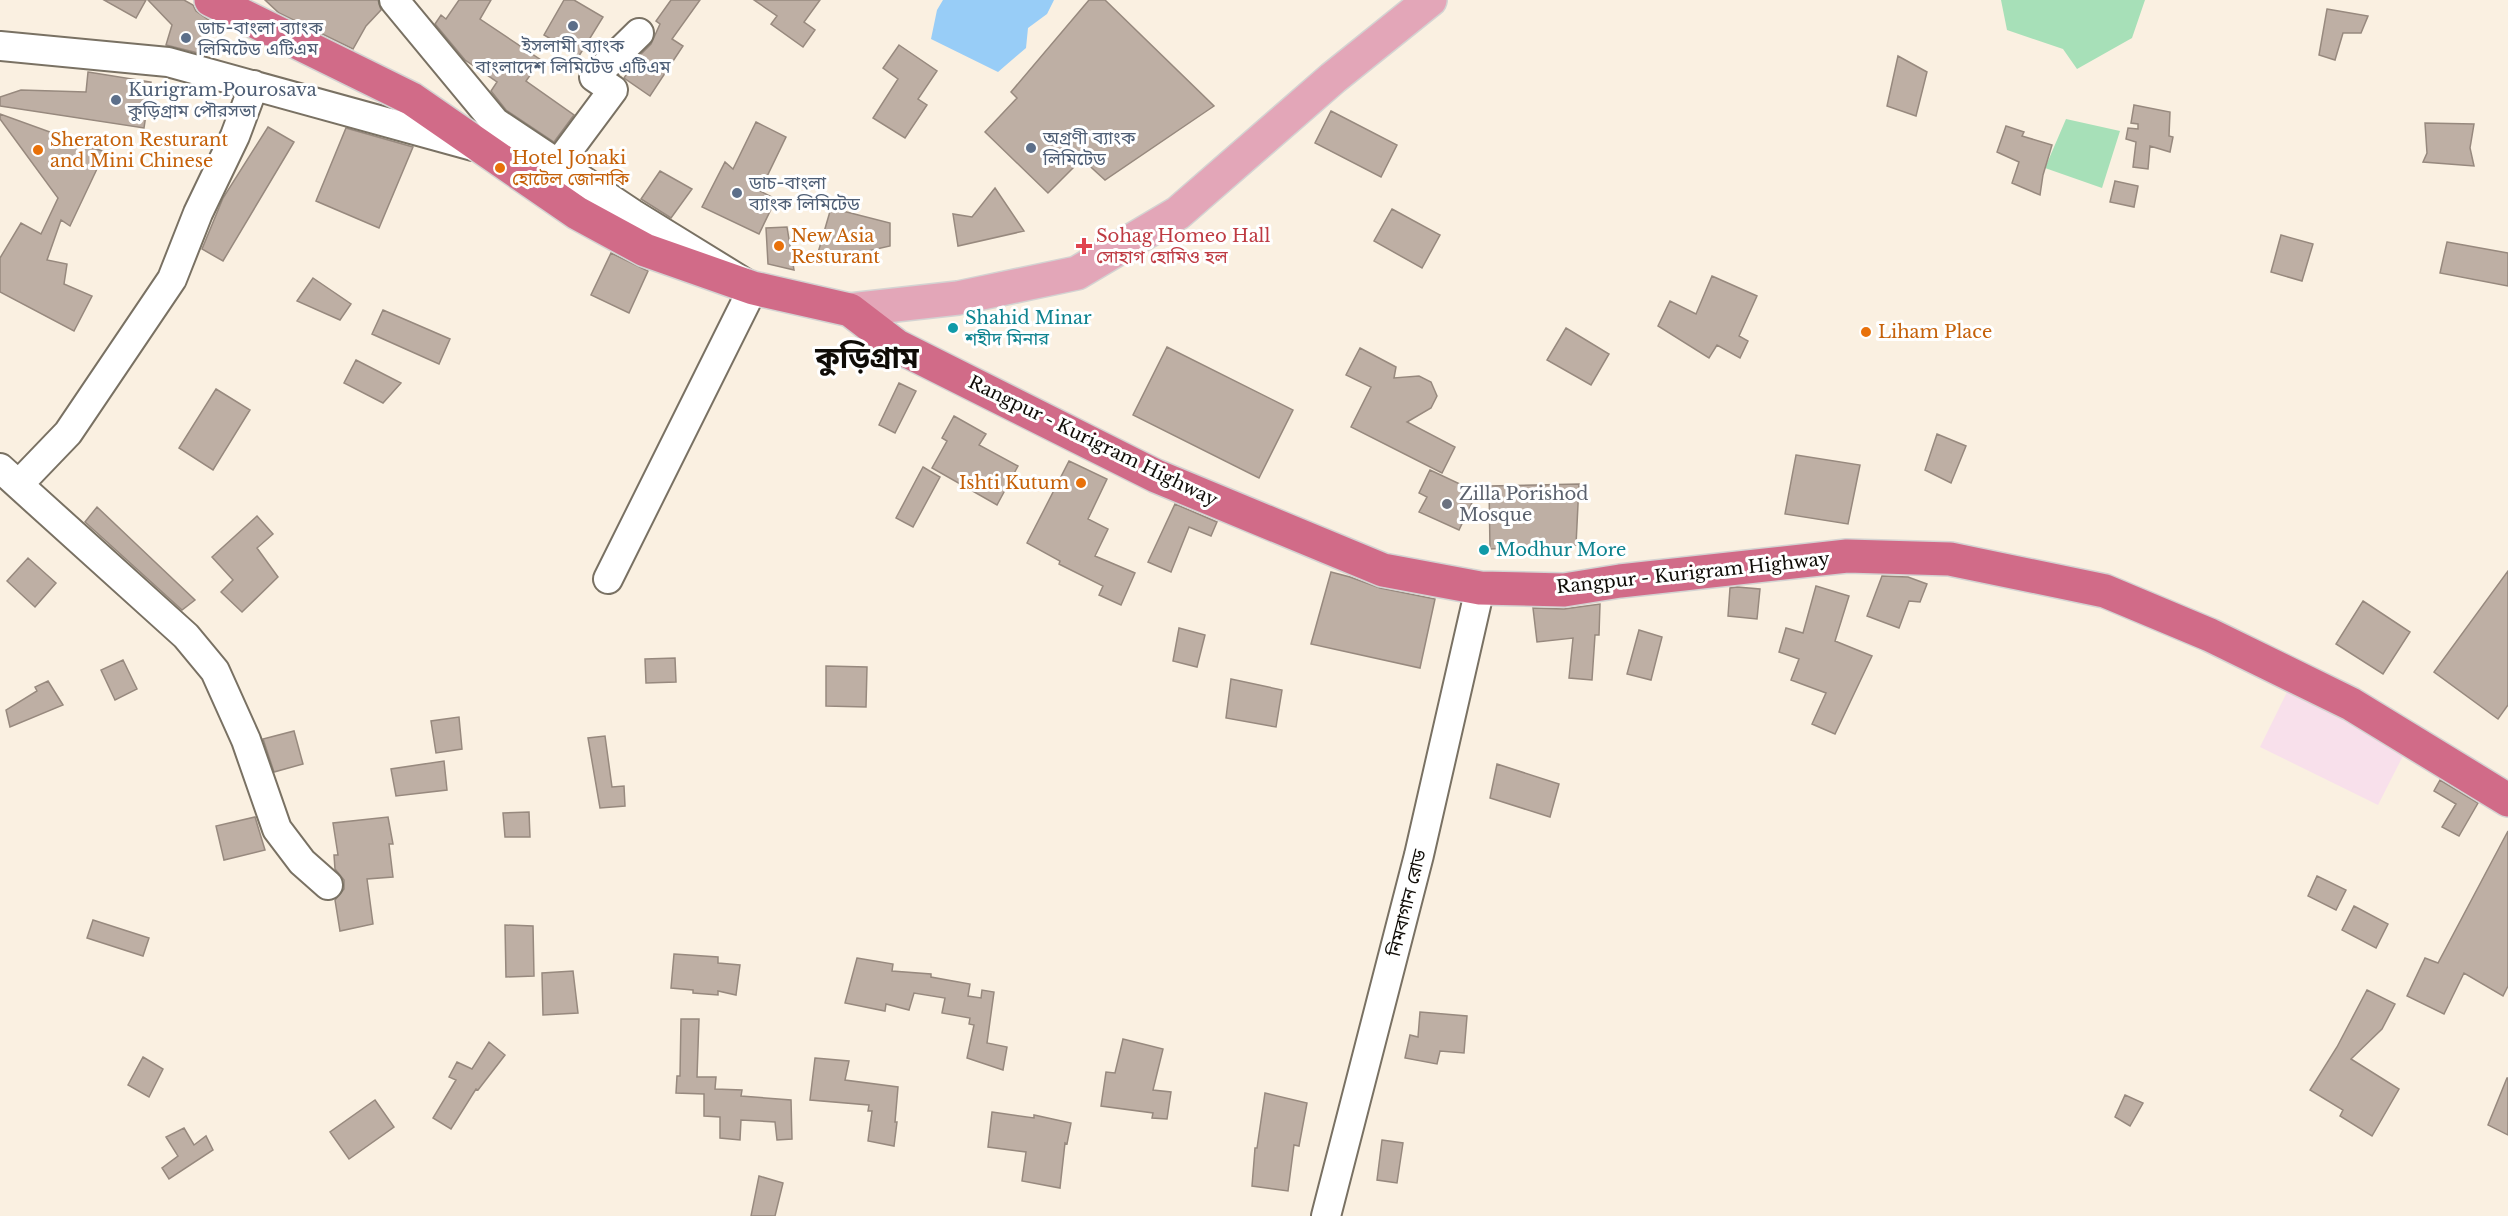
<svg xmlns="http://www.w3.org/2000/svg" width="2508" height="1216" font-family="'Libre Baskerville','Noto Sans Bengali',serif">
	<style>
		.education { fill: #f8e0eb }
		.green { fill: #a7e0b8 }
		.water { fill: #98cdf7 }
		.building { fill: #beafa4; stroke: #97897e; stroke-width: 1.5 }
		.lines { fill: none; stroke-linecap: round; stroke-linejoin: round }
		.minor-casing { stroke: #797163; stroke-width: 32 }
		.major-casing { stroke: #d4d3d2; stroke-width: 36 }
		.highway-casing { stroke: #d4d3d2; stroke-width: 36 }
		.minor { stroke: #fff; stroke-width: 28 }
		.major { stroke: #e3a6b8; stroke-width: 33 }
		.highway { stroke: #d16b88; stroke-width: 33 }
		.service-dot { fill: #5c6f8a; stroke: #fff; stroke-width: 2 }
		.food-dot { fill: #e8710a; stroke: #fff; stroke-width: 2 }
		.health-dot { fill: #e0444e; stroke: #fff; stroke-width: 2 }
		.culture-dot { fill: #0f9aa8; stroke: #fff; stroke-width: 2 }
		.worship-dot { fill: #6b7280; stroke: #fff; stroke-width: 2 }
		.labels { text-anchor: middle; dominant-baseline: central; stroke-width: 6; stroke-linejoin: round; paint-order: stroke }
		.service-label { font-size: 18px; fill: #4e5e75; stroke: #fff; text-anchor: start }
		.food-label { font-size: 18px; fill: #c56008; stroke: #fff; text-anchor: start }
		.health-label { font-size: 18px; fill: #be3a42; stroke: #fff; text-anchor: start }
		.culture-label { font-size: 18px; fill: #0d838f; stroke: #fff; text-anchor: start }
		.street-label { font-size: 18px; fill: #0f0c07; stroke: #fff }
		.worship-label { font-size: 18px; fill: #5b616d; stroke: #fff; text-anchor: start }
		.town-label { font-size: 30px; font-weight: bold; fill: #0f0c07; stroke: #fff }
	</style>
	<rect width="100%" height="100%" fill="#faf0e1"/>
	<path class="education" d="M2288,690L2407,748L2378,805L2260,747Z"/>
	<path class="green" d="M2001,0H2145L2132,38L2077,69L2063,49L2007,30Z
		M2066,119L2120,131L2102,188L2045,168Z"/>
	<path class="water" d="M943,0H1054L1047,14L1028,28L1026,48L998,72L931,39L937,10Z"/>
	<path class="building" d="M104,0H146L136,18Z
		M148,0H184L193,5L196,11L210,21L198,53L166,45L172,25Z
		M265,0H378L381,10L366,26L353,49L279,13Z
		M459,0H491L480,19L541,60L526,81L574,115L554,142L506,110L491,91L497,82L465,60L435,24L441,15L446,19Z
		M564,0H574L603,17L579,56L544,35Z
		M671,0H700L672,39L683,46L650,96L624,78L636,59L651,44L660,24L656,21Z
		M754,0H820L804,22L815,30L803,47L771,24L777,16Z
		M1089,0H1105L1214,106L1105,180L1082,159L1048,193L985,132L1017,98L1011,92Z
		M2327,9L2368,16L2361,33H2343L2335,60L2319,55Z
		M899,45L937,71L918,99L927,105L905,138L873,118L898,79L883,68Z
		M1898,56L1927,72L1916,116L1887,106Z
		M88,72L151,82L144,128L0,106V97L21,90L86,92Z
		M2134,105L2170,112L2169,136L2173,137L2170,152L2150,146L2148,169L2133,167L2136,142L2126,139L2128,128L2138,129V124L2131,123Z
		M1331,111L1397,145L1381,177L1315,143Z
		M0,114L105,152L70,226L61,220L47,260L67,264L64,284L92,296L74,331L0,292V258L21,223L41,234L58,198L0,119Z
		M756,122L786,137L760,191L776,199L759,234L702,207L725,162L733,169Z
		M2425,123L2474,124L2470,148L2474,166L2423,162L2427,153Z
		M2006,126L2024,132L2022,136L2052,145L2043,175L2040,195L2012,183L2019,162L1997,152Z
		M268,127L294,142L223,261L202,249L223,198Z
		M346,128L413,147L379,228L316,201Z
		M660,171L692,189L671,218L641,199Z
		M2115,181L2138,186L2134,207L2110,202Z
		M995,188L1024,231L958,246L953,214L972,217Z
		M831,208L890,223V246L815,263Z
		M1392,209L1440,235L1422,268L1374,241Z
		M787,227L794,270L768,264L766,228Z
		M2281,235L2313,244L2302,281L2271,272Z
		M2447,242L2508,253V286L2440,273Z
		M611,253L648,271L629,313L591,295Z
		M1712,276L1757,296L1739,336L1748,341L1740,358L1717,345L1709,358L1658,326L1670,301L1696,314Z
		M313,278L351,304L340,320L297,301Z
		M383,310L450,339L439,364L372,334Z
		M1566,328L1609,354L1591,385L1547,360Z
		M1167,347L1293,410L1259,478L1133,415Z
		M1360,348L1396,367L1394,378L1419,376L1431,382L1437,396L1431,408L1407,422L1455,447L1442,473L1351,427L1371,387L1346,375Z
		M356,360L401,383L383,403L344,383Z
		M899,383L916,391L895,433L879,425Z
		M216,389L250,410L213,470L179,448Z
		M954,416L986,434L979,445L1018,466L997,505L932,468L947,441L942,438Z
		M1937,434L1966,446L1951,483L1925,470Z
		M1796,455L1860,465L1848,524L1785,514Z
		M1069,461L1107,479L1088,519L1108,529L1095,556L1135,573L1121,605L1099,595L1103,586L1059,564L1060,561L1027,543Z
		M923,467L940,477L913,527L896,518Z
		M1430,470L1477,492L1459,530L1419,512L1427,497L1419,493Z
		M1579,484L1576,545L1490,549L1489,486Z
		M1175,504L1217,522L1211,536L1189,527L1171,572L1148,562Z
		M97,507L136,544L195,600L182,610L85,522Z
		M257,516L273,534L257,548L278,577L242,612L221,592L233,580L212,557Z
		M28,558L56,583L35,607L7,581Z
		M2508,571V705L2498,719L2434,672Z
		M1331,572L1350,577L1380,588L1435,599L1420,668L1311,644Z
		M1882,576L1908,577L1927,584L1920,602L1909,601L1899,628L1867,616Z
		M1816,586L1849,596L1835,641L1872,656L1835,734L1812,724L1826,693L1791,680L1799,659L1779,652L1786,628L1803,633Z
		M1737,587L1760,589L1757,619L1728,616L1730,588Z
		M2363,601L2410,632L2383,674L2336,644Z
		M1600,604L1599,635H1595L1592,680L1569,678L1573,638L1537,642L1533,608L1564,609Z
		M1179,628L1205,635L1197,667L1173,661Z
		M1639,630L1662,637L1651,680L1627,674Z
		M675,658L676,682L646,683L645,659Z
		M123,660L137,689L115,700L101,670Z
		M826,666L867,667L866,707L826,706Z
		M1231,679L1282,690L1276,727L1226,718Z
		M48,681L63,705L10,727L6,710L37,691L35,687Z
		M459,717L462,749L436,753L431,721Z
		M294,731L303,764L274,772L263,739Z
		M605,736L612,787L624,786L625,806L600,808L588,738Z
		M444,761L447,790L396,796L391,769Z
		M1497,764L1559,784L1550,817L1490,798Z
		M2440,780L2478,803L2459,836L2442,827L2456,804L2434,791Z
		M529,812L530,837H505L503,813Z
		M255,817L265,850L224,860L216,826Z
		M388,817L393,844H389L393,877L367,879L373,924L340,931L335,900L344,889V880L335,869L334,855H338L333,823Z
		M2508,831V986L2503,996L2464,973L2444,1014L2407,996L2425,958L2438,963Z
		M2317,876L2346,890L2336,910L2308,896Z
		M2354,906L2388,924L2376,948L2342,930Z
		M93,920L149,938L143,956L87,938Z
		M505,925L533,926L534,976L506,977Z
		M674,954L718,957V963L740,965L736,995L718,991V995L693,993V990L671,988Z
		M857,958L893,964L892,971L931,974V977L970,984L968,996L981,998L982,990L994,992L987,1043L1007,1047L1003,1070L967,1058L974,1025L969,1024L970,1018L942,1013L945,998L914,993L909,1010L886,1004L885,1011L845,1003Z
		M573,971L578,1013L543,1015L542,973Z
		M2367,990L2395,1004L2382,1029L2351,1059L2399,1089L2372,1136L2340,1116L2343,1110L2310,1090L2337,1047Z
		M1420,1012L1467,1016L1464,1053L1440,1051L1437,1064L1405,1058L1410,1035L1418,1037Z
		M681,1019H699L697,1077H716L715,1089L742,1090L741,1096L791,1100L792,1139L777,1140L775,1122L741,1120L740,1140L720,1138V1117L704,1116V1094L676,1093L677,1076H680Z
		M1123,1039L1163,1049L1153,1090L1171,1092L1167,1119L1152,1118L1153,1113L1101,1106L1106,1072L1115,1073Z
		M489,1042L505,1055L478,1090L476,1089L451,1129L433,1118L456,1080L449,1077L457,1062L472,1069Z
		M143,1057L163,1069L149,1097L128,1085Z
		M815,1058L849,1061L845,1080L898,1087L895,1122H897L894,1146L868,1141L872,1111H868L869,1105L810,1100Z
		M2507,1078H2508V1135L2488,1125Z
		M1265,1093L1307,1103L1299,1146L1294,1145L1288,1191L1252,1186L1255,1148H1257Z
		M2125,1095L2143,1103L2130,1126L2115,1117Z
		M375,1100L394,1127L349,1159L330,1132Z
		M992,1112L1034,1118V1115L1071,1123L1067,1144L1065,1143L1060,1188L1022,1181L1026,1152L988,1147Z
		M184,1128L194,1145L206,1136L213,1150L169,1179L162,1168L178,1156L166,1137Z
		M1382,1140L1403,1143L1397,1183L1377,1180Z
		M759,1176L783,1183L775,1216H751Z"/>
	<g class="lines">
		<g class="minor-casing">
			<path id="minor" d="M394,0L495,122L633,214L753,288L608,579
				M0,46L168,62L473,146
				M558,164L613,90L594,77L639,33
				M0,468L186,636L215,671L246,740L277,829L302,862L328,885
				M19,484L68,433L172,279L198,213L235,136L254,85
				M1326,1216L1419,855L1480,588"/>
		</g>
		<g class="major-casing">
			<path id="major" d="M850,310L958,298L1077,273L1178,213L1333,78L1430,0"/>
		</g>
		<g class="highway-casing">
			<path id="highway" d="M211,0L412,99L577,213L645,250L753,288L850,310L897,346L1156,476L1383,570L1480,588L1564,590L1620,581L1847,556L1950,559L2105,591L2210,635L2351,704L2508,800"/>
		</g>
		<use href="#minor" class="minor"/>
		<use href="#major" class="major"/>
		<use href="#highway" class="highway"/>
	</g>
	<g class="service-dot">
		<circle cx="573" cy="26" r="6"/>
		<circle cx="186" cy="38" r="6"/>
		<circle cx="116" cy="100" r="6"/>
		<circle cx="1031" cy="148" r="6"/>
		<circle cx="737" cy="193" r="6"/>
	</g>
	<g class="food-dot">
		<circle cx="38" cy="150" r="6"/>
		<circle cx="500" cy="168" r="6"/>
		<circle cx="779" cy="246" r="6"/>
		<circle cx="1866" cy="332" r="6"/>
		<circle cx="1081" cy="483" r="6"/>
	</g>
	<path class="health-dot" d="M1081 237h6v6h6v6h-6v6h-6v-6h-6v-6h6z"/>
	<g class="culture-dot">
		<circle cx="953" cy="328" r="6"/>
		<circle cx="1484" cy="550" r="6"/>
	</g>
	<circle class="worship-dot" cx="1447" cy="504" r="6"/>
	<g class="labels">
		<g class="service-label">
			<text x="198" y="28">ডাচ-বাংলা ব্যাংক<tspan x="198" dy="21">লিমিটেড এটিএম</tspan></text>
			<text x="573" y="46" text-anchor="middle">ইসলামী ব্যাংক<tspan x="573" dy="21">বাংলাদেশ লিমিটেড এটিএম</tspan></text>
			<text x="128" y="90">Kurigram Pourosava<tspan x="128" dy="21">কুড়িগ্রাম পৌরসভা</tspan></text>
			<text x="1043" y="138">অগ্রণী ব্যাংক<tspan x="1043" dy="21">লিমিটেড</tspan></text>
			<text x="749" y="183">ডাচ-বাংলা<tspan x="749" dy="21">ব্যাংক লিমিটেড</tspan></text>
		</g>
		<g class="food-label">
			<text x="50" y="140">Sheraton Resturant<tspan x="50" dy="21">and Mini Chinese</tspan></text>
			<text x="512" y="158">Hotel Jonaki<tspan x="512" dy="21">হোটেল জোনাকি</tspan></text>
			<text x="791" y="236">New Asia<tspan x="791" dy="21">Resturant</tspan></text>
			<text x="1878" y="332">Liham Place</text>
			<text x="1069" y="483" text-anchor="end">Ishti Kutum</text>
		</g>
		<g class="health-label">
			<text x="1096" y="236">Sohag Homeo Hall<tspan x="1096" dy="21">সোহাগ হোমিও হল</tspan></text>
		</g>
		<g class="culture-label">
			<text x="965" y="318">Shahid Minar<tspan x="965" dy="21">শহীদ মিনার</tspan></text>
			<text x="1496" y="550">Modhur More</text>
		</g>
		<g class="street-label">
			<text transform="translate(1093 441) rotate(26)">Rangpur - Kurigram Highway</text>
			<text transform="translate(1693 573) rotate(-6)">Rangpur - Kurigram Highway</text>
			<text transform="translate(1407 903) rotate(-76)">নিমবাগান রোড</text>
		</g>
		<g class="worship-label">
			<text x="1459" y="494">Zilla Porishod<tspan x="1459" dy="21">Mosque</tspan></text>
		</g>
		<g class="town-label">
			<text x="867" y="357">কুড়িগ্রাম</text>
		</g>
	</g>
</svg>
